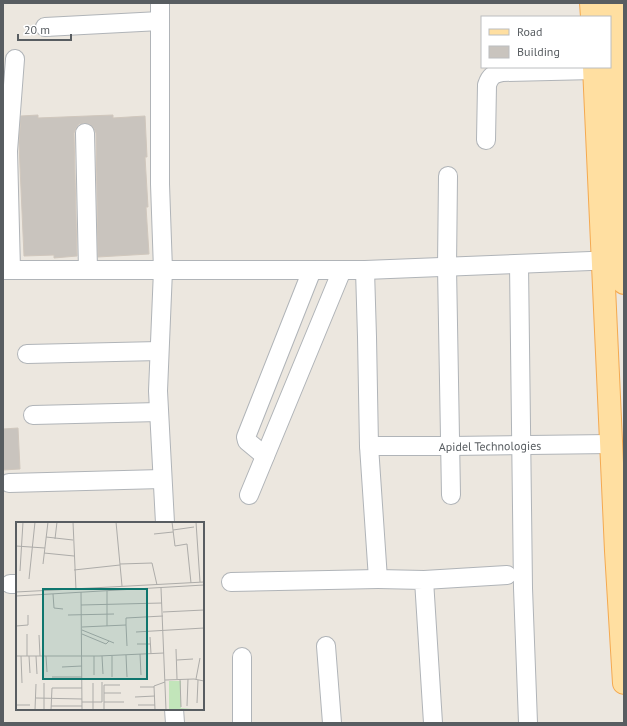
<svg xmlns="http://www.w3.org/2000/svg" width="627" height="726" font-family="'PT Sans',sans-serif">
	<style>
		.building { fill: #c9c4be; stroke: #d0c7bd }
		.lines { fill: none; stroke-linecap: round; stroke-linejoin: round }
		.minor-casing { stroke: #b0b4b8; stroke-width: 20 }
		.major-casing { stroke: #f4a950; stroke-width: 24 }
		.minor { stroke: #fff; stroke-width: 18 }
		.major { stroke: #ffdfa1; stroke-width: 22 }
		.labels { text-anchor: middle; dominant-baseline: central; stroke-width: 3; stroke-linejoin: round; paint-order: stroke }
		.street-label { font-size: 12px; fill: #585d61; stroke: #fff }
		.inset-road { fill: none; stroke: #adaca9; stroke-width: 1 }
		.view { fill: #0f766e; fill-opacity: 0.15; stroke: #0f766e; stroke-width: 2 }
		.inset-edge { fill: none; stroke: #585d61; stroke-width: 2 }
	</style>
	<rect width="100%" height="100%" fill="#ece7df"/>
	<path class="building" d="M38,115V118L113,115V118L145,116L147,157H145L148,207H146L149,254L98,257L96,133L94,128L90,124L84,123L79,124L76,128L74,133L77,256L54,258V255L24,256L20,167L19,142L21,116Z
		M18,428L20,469L3,470V429Z"/>
	<g class="lines">
		<g class="minor-casing">
			<g id="minor">
				<path d="M160,3V184L163,270L158,391L165,523"/>
				<path d="M45,27L160,21"/>
				<path d="M85,133L88,270"/>
				<path d="M486,140L487,85C490,76 493,74 503,72L594,70"/>
				<path d="M448,176L447,267L451,495"/>
				<path d="M519,264L523,588L528,723"/>
				<path d="M3,270H365L616,260"/>
				<path d="M11,270L8,151L15,59"/>
				<path d="M365,270L367,337L369,446L378,579L424,580L433,723"/>
				<path d="M27,354L159,351"/>
				<path d="M33,415L159,412"/>
				<path id="s1" d="M369,446H450L611,444"/>
				<path d="M265,456L247,441L246,437L312,270"/>
				<path d="M9,483L162,479"/>
				<path d="M249,495L342,270"/>
				<path d="M424,580L507,575"/>
				<path d="M231,582L378,579"/>
				<path d="M10,584H17"/>
				<path d="M326,646L332,723"/>
				<path d="M242,657V723"/>
				<path d="M174,709L175,723"/>
			</g>
		</g>
		<g class="major-casing">
			<path id="major" d="M591,3L592,17
				M613,3L624,283
				M594,67L616,551L624,683"/>
		</g>
		<use href="#minor" class="minor"/>
		<use href="#major" class="major"/>
	</g>
	<g class="labels">
		<g class="street-label">
			<text stroke="none"><textPath href="#s1" startOffset="121">Apidel Technologies</textPath></text>
		</g>
	</g>
	<g transform="translate(16 522)">
		<rect width="188" height="188" fill="#ece7df"/>
		<path d="M153,159H165V186L188,188H153Z" fill="#c2e5ba"/>
		<path class="inset-road" d="M57,0L60,68M100,0L106,64M156,0L159,24L171,22L175,61M180,0L184,60M157,8L178,5M138,12L157,10M30,15L57,18M39,17L41,0M0,24L29,26M28,31L58,34M27,42L32,0M104,42L136,41L141,63M58,48L104,43M4,49L7,0M13,57L19,0M145,66L150,188M91,69V104M0,70L188,60M65,70L66,188M37,72L38,86L47,87M0,74L188,63M65,83L146,81M147,90L188,88M52,93L98,92M110,103L111,124M0,104L12,103V93M66,105L110,103V96L147,94M66,108L98,121M120,110L188,106M11,112V134M66,112L90,122L93,119M23,113L24,134M134,115L135,132M121,122H134M160,127L161,157M124,132L125,153M110,133L111,155M0,134H83L148,131M5,134L6,161M13,134L14,151M20,134L21,152M30,134L31,150M78,134V153M86,134L87,152M96,134V155M161,138L177,137M46,145L66,144M36,155H66M164,157L165,185M180,157L184,136M149,158L178,157L188,159M77,161V188M124,165H138M88,171H105M119,175L139,174M20,176L66,177M66,180H86V160M88,180H108M181,181L182,158M0,183H14M122,183H139M35,184H66M171,184L172,157M19,188L20,162M28,188V161M35,188L36,166H66M88,188V163H104M139,188L138,164L149,160"/>
		<path class="view" d="M27,67H131V157H27Z"/>
		<rect width="188" height="188" class="inset-edge"/>
	</g>
	<rect width="627" height="726" fill="none" stroke="#585d61" stroke-width="8"/>
	<rect x="481" y="16" width="130" height="52" fill="#ffffff" stroke="#bcbec0"/>
	<rect x="489" y="29" width="20" height="6" fill="#ffdfa1" stroke="#bcbec0"/>
	<text x="517" y="36" font-size="12" fill="#585d61">Road</text>
	<rect x="489" y="46" width="20" height="12" fill="#c9c4be" stroke="#bcbec0"/>
	<text x="517" y="56" font-size="12" fill="#585d61">Building</text>
	<path d="M18 34v6h53v-6" fill="none" stroke="#585d61" stroke-width="2"/>
	<text x="24" y="34" font-size="12" fill="#585d61" stroke="#ffffff" stroke-width="3" paint-order="stroke">20 m</text>
</svg>
